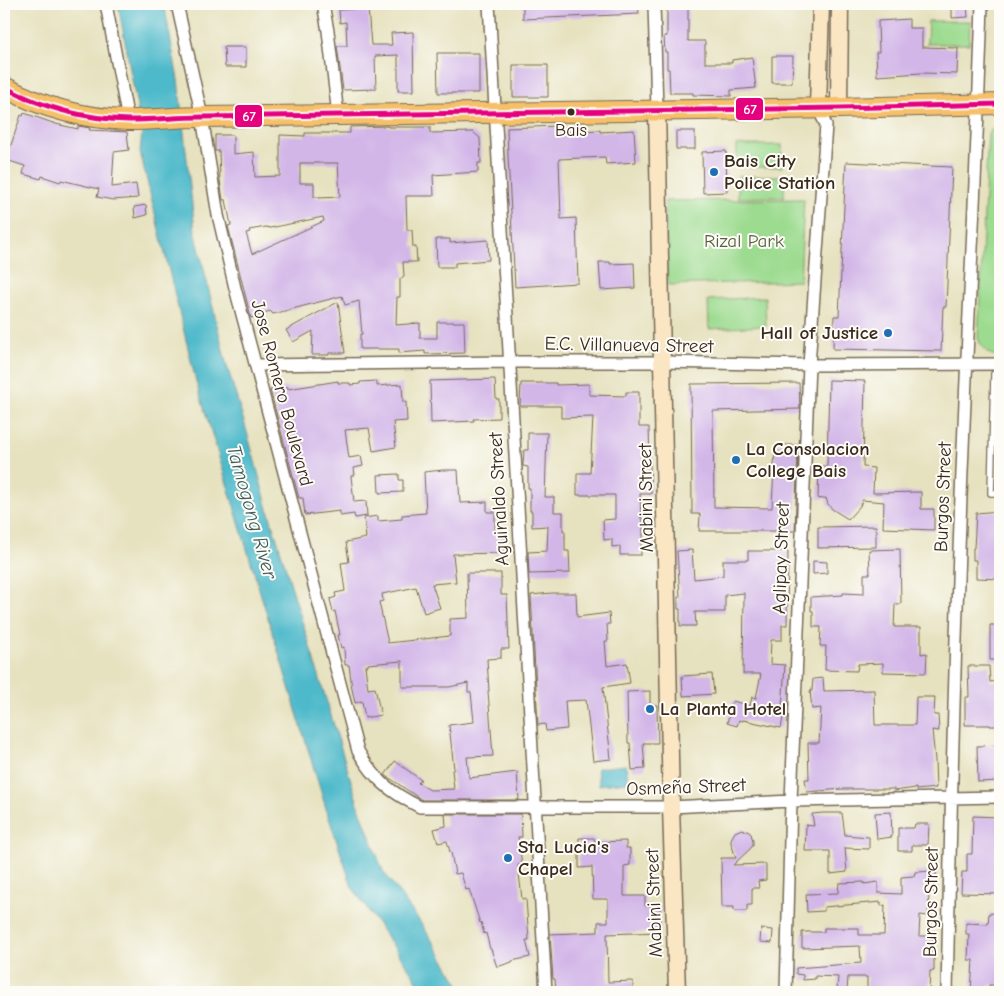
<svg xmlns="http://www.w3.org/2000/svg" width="1004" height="996" font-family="'Comic Neue',sans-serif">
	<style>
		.green { fill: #9ddb90; stroke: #6c8257 }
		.water { fill: #4eb9ca; stroke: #447274 }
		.building { fill: #d2b6e8; fill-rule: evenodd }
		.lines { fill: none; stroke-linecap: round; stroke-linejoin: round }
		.lane-casing { stroke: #776a56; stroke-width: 8 }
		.street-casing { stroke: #776a56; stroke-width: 14 }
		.secondary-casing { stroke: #776a56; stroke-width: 19 }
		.highway-casing { stroke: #776a56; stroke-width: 22 }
		.lane { stroke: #fff; stroke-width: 5.5 }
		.street { stroke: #fff; stroke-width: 11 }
		.secondary { stroke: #fbe6c4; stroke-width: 16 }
		.highway { stroke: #f6c06b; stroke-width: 20 }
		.bus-1-casing { stroke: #fdfcf7; stroke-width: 9 }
		.bus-1 { stroke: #e5007d; stroke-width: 5 }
		.bus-dot { fill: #3b2a1e; stroke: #fdfcf7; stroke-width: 2 }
		.poi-dot { fill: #1f6fb2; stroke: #fdfcf7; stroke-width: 2 }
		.labels { text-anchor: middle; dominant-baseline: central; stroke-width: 4; stroke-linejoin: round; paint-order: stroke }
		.bus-label { font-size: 18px; fill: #3b2a1e; stroke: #fdfcf7 }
		.poi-label { font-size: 19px; font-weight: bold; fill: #3b2a1e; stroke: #fdfcf7; text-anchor: start }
		.park-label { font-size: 19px; fill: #585f40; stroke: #fdfcf7 }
		.street-label { font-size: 19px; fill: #3b2a1e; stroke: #fdfcf7 }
		.water-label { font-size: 20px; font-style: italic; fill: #425c5a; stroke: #fdfcf7 }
		.line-badge { stroke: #fdfcf7; stroke-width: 2 }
		.badge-label { font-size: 14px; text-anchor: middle; font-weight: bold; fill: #fff }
	</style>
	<rect width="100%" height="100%" fill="#fdfcf7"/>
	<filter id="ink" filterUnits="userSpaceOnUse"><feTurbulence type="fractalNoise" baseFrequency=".02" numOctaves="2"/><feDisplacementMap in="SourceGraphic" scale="10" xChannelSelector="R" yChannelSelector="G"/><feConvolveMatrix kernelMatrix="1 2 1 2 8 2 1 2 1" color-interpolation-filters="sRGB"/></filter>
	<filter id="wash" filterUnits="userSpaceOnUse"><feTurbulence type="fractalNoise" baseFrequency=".0096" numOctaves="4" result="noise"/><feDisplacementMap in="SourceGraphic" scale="20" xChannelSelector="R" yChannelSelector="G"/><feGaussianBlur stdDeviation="1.12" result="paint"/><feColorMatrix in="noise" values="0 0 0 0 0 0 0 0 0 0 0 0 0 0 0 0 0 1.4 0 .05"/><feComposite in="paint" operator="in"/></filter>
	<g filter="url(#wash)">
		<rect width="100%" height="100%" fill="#e6e1be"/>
		<path class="green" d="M928,21H970L969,44H927Z
			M991,130H1000V356C988,356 982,349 978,338L988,133Z
			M737,145H782V167H737Z
			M738,176H784V197L738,198Z
			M804,199L800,281L668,285L665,201Z
			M765,297L766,326L709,329L708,300Z"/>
		<path class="water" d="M118,4H164L178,80L195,231L226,363L245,425L269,513L359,807L383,871L423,926L464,992H423L414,976L352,887L328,815L197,385L140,152L142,133Z
			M626,765L628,782L599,785L597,768Z"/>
		<g id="blocks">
			<path class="building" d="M523,4H638L639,14L523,19Z
				M667,4H688V41H705V63H732V60L752,57L756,88L731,90V96L693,95V93H670L669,69H667V52H665L664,36H667Z
				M952,4H967L968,17L952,18Z
				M368,8L371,45H392L391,33L413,32L414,91H398V55L375,56L376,89L343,90L337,46H347L346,22L340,23L339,10Z
				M909,19V28H922V47L958,48L957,74L921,73L877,76L876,52H879L878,21Z
				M224,47H246V67H225Z
				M437,53H479V93H438Z
				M772,56H793L792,83H772Z
				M513,65H548V97H513Z
				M24,113L56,124L78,129V126L90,128L89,130L127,132L129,150L114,152L112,187L136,184L138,198L113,200L97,197L99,189L61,180L60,182L42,176L41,179L23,174L25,166L6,160L21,115L23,116Z
				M388,126V127H430V133L473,132L480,138L481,163H478V172L433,175L434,196H406L407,230H412L413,247H416L417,262H403L404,276L400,279V297H397L396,325L420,323V338H437V322H464L465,353L425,354V351L399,353V349H360V334H362L359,301L345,305L342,296L273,314L270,311L251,318L228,226L231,225L226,200H223L220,180L219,151H215V135H233V154L254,152L255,177L280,176V135L305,136V133H350V127ZM300,163H338L340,197L319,198V197H314V183H300ZM323,217L324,221L252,254L246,233L250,232L249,230L266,227L270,228Z
				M557,126V132L600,130V132L634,130L636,162L606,164L605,157L559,159L561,219L576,218L578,283L515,287L508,157L507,128Z
				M676,131H695V149H676Z
				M726,151L727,192L703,193L702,152Z
				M846,162L952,167L946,307H943L941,351L833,349L834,316H839Z
				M146,205L147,215L135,218L134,207Z
				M436,239H450V243L488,240L489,260L455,263V267H437Z
				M599,262H610V264L634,263L635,288L601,290Z
				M338,302L345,353H329V355H312L313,331L293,342L286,330Z
				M495,379L496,399H499V418L473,419L474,421L431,423L430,381Z
				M829,380L865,381L863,467L874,468L873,493L921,492V509H934V530L883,528L884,502L862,500L860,506L848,519L832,509L828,504L826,498L818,499L819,466H827Z
				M338,381V383H350V385L360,384V382L377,381V386L402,384L403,402H406L407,421L393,422L396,447L373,451L369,428L345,430L349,458L361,456L363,466L354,468L355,475L351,476L354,502L366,501L367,516L355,518L354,514L340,516V511L305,515L303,498H299L270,390L288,387V389Z
				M521,383H556V385L589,384V395L626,396V392H639V427H649L651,494H640L641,519H643V539H641V555H620V546L612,547V539L604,540L603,520L615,519V495H577V473H590L593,417L561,418V406H520Z
				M799,383L800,409L713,411L714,507L772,508L775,445H798L795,531H699L700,514H692L691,384Z
				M528,433H547L545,497H554V512H563V531H565V551H569L570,573L529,574L528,552L547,551L548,526L532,527V511H530V488H528V467L523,466V465L524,450H528Z
				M443,470H458L460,503L487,502V512H495V531H504V553L453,554L456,582L432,584L440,608L424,613L416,587L382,594L383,601L379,602L388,643L450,636V619L468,618L467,573H501V595H507L509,649H501V658L487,659L489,691H488L493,756L467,757L469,778L517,772L519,800H422L385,775L395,761L421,780L418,783L430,790L454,789L452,770L454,769L449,725L474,722L471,692H468V683L449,687H402V661L368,664V666H365L368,689L375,688L381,715L365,718L362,701L355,703L352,689L349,665H345L344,647L341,648L338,635H340L335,611L333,612L330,599L336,597L335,593L345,591L341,563L349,562L346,542L366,538L364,518L378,516V521L402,519V515L426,513L424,472Z
				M399,474V480H403V492L379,493L378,475Z
				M1000,511V579L976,578V560H973V548H974L976,513Z
				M876,526V547L818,548V527Z
				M900,549L901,604H895L894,627H921V654L927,653L926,673L883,672V663L858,664L857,671L825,670L826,646H820L821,627H813V611H811V597L843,595V593L864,594V574H870L869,550Z
				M692,550L694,579L723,576V560H748V551H788L787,625H782V640H771L770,664L785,665L782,708H785L781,728L743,720V721L739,720L737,726L727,723L733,701L750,706L752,697L756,698L761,674H743L744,593L725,595V612H695L696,626H680V609H678V597H680L677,551Z
				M813,561L827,562V573L813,574Z
				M552,593H576L577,617L609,613L610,624H607L608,641H605L607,666L627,663L630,683L603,687L611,759L593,761L586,700L565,701L567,729L546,731L545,724L538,725L531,595Z
				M990,625H1000V660H990Z
				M968,666H989L990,682L998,681L1000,698V726H990V725H965V697H969Z
				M712,674L714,694L683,696L682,676Z
				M823,678L824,691L874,690L875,725H915L916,697H935L934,715H938L939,731L932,730L935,760L936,788L916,790V788L894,791V789H842L807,792L805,779H809L808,743H819L821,708L812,709L810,691H812L813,679Z
				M650,691V705H657L658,743H643L645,769L632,770L630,743H628L627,692Z
				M1000,745V781L978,782L977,746Z
				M891,812L892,837L877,839L875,813Z
				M823,813H842L845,835L869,837V849L845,848L847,872L830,874V851H805L806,825L814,826L812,814Z
				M445,814H521L522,837H518L522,864L518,865L522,899H526L529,940H526L530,957L512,961V962L497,967L491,949H490L486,933L484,934L481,922L480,923L469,889L466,890L461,873L455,874L451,852H450L447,841L438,843L434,829L446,826Z
				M973,816L1000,817V894L961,893L962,872H967V854H972Z
				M915,824H929L928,845H912V851H898V828H914Z
				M742,829L749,832L751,834L753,841V845L751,848L733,865L766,864V880L758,881L759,888H752V905H747V911H734V907H722L721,858H736L731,843V839L735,832Z
				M579,838H594L595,842L626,841V848H630V865L624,866V896H645V906L660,905V932L607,934L608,982L633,981V992H556L555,979H553L550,934L598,932V922H608V899H593L592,867L579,868Z
				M936,871L937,893L929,892L928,916L920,915L919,936H933L932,954H934V971H930L929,992H907V990L894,992L867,990V977H848L847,991H837L838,977L815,976V979L803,980V975L796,974V968L861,963L860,946L802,948V932H824V928H859V935H884L885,905L881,906V902L824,907V911L807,912L806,894L838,893L839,883L864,882V884L878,882V893L901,894V877L914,876L915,872Z
				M989,913L1000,914V985H989V992H971L973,960H968L969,934H966V923L988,924Z
				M761,929L773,930L772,943L760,942Z"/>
		</g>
	</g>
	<g filter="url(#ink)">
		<use href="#blocks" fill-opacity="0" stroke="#776a56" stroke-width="1"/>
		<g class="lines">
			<g class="lane-casing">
				<path id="lane" d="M994,374L991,493H1000"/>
			</g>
			<g class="street-casing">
				<path id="street" d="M106,4L128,120
					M177,4L202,117L218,215L235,288L358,751C375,780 390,792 420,807H671L791,801L1000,797
					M323,4L328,31L338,115
					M489,4L546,992
					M654,4L657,110
					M257,365L509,362H663L809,365L1000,364
					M786,992L791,801L809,365L826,125L818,108
					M947,992C950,855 953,717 958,580C964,388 976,196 982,4"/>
			</g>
			<g class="secondary-casing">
				<path id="secondary" d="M818,108L821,4
					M839,108L840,4
					M657,110L671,807L677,992"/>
			</g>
			<g class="highway-casing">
				<path id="highway" d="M4,87C43,108 84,119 129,120C153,120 178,117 202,117L839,108L1000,104"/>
			</g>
			<use href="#lane" class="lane"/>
			<use href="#street" class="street"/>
			<use href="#secondary" class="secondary"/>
			<use href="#highway" class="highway"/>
			<g class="bus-1-casing">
				<path id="bus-1" d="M4,87C43,108 84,119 129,120C153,120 178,117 202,117L839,108L1000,104"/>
			</g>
			<use href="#bus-1" class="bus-1"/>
		</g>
	</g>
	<circle class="bus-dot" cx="571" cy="112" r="4.5"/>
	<g class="poi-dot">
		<circle cx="714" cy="172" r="5"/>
		<circle cx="888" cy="333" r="5"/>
		<circle cx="736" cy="460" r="5"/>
		<circle cx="650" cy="709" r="5"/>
		<circle cx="508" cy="858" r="5"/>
	</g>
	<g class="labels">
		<g class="bus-label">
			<text x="571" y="130">Bais</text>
		</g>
		<g class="poi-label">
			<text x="724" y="161">Bais City<tspan x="724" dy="22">Police Station</tspan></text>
			<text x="878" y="333" text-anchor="end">Hall of Justice</text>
			<text x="746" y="449">La Consolacion<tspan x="746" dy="22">College Bais</tspan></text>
			<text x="660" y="709">La Planta Hotel</text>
			<text x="518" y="847">Sta. Lucia's<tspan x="518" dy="22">Chapel</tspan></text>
		</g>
		<g class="park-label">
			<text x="744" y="241">Rizal Park</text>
		</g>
		<g class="street-label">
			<text transform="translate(629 345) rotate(1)">E.C. Villanueva Street</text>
			<text transform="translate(282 393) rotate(75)">Jose Romero Boulevard</text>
			<text transform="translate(943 497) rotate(-88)">Burgos Street</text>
			<text transform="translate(646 498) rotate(-91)">Mabini Street</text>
			<text transform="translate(499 499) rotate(-93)">Aguinaldo Street</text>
			<text transform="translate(781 558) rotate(-88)">Aglipay Street</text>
			<text transform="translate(686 787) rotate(-2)">Osmeña Street</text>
			<text transform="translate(931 902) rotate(-89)">Burgos Street</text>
			<text transform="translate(654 903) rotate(-92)">Mabini Street</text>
		</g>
		<g class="water-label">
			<text transform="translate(252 512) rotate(74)">Tamogong River</text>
		</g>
	</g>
	<g class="line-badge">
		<rect x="735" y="97" width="29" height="24" rx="5" fill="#e5007d"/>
		<rect x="234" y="104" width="29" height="24" rx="5" fill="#e5007d"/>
	</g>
	<g class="badge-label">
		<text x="750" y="114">67</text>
		<text x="249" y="121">67</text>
	</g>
	<rect width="1004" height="996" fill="none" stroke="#fdfcf7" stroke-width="20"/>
</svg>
